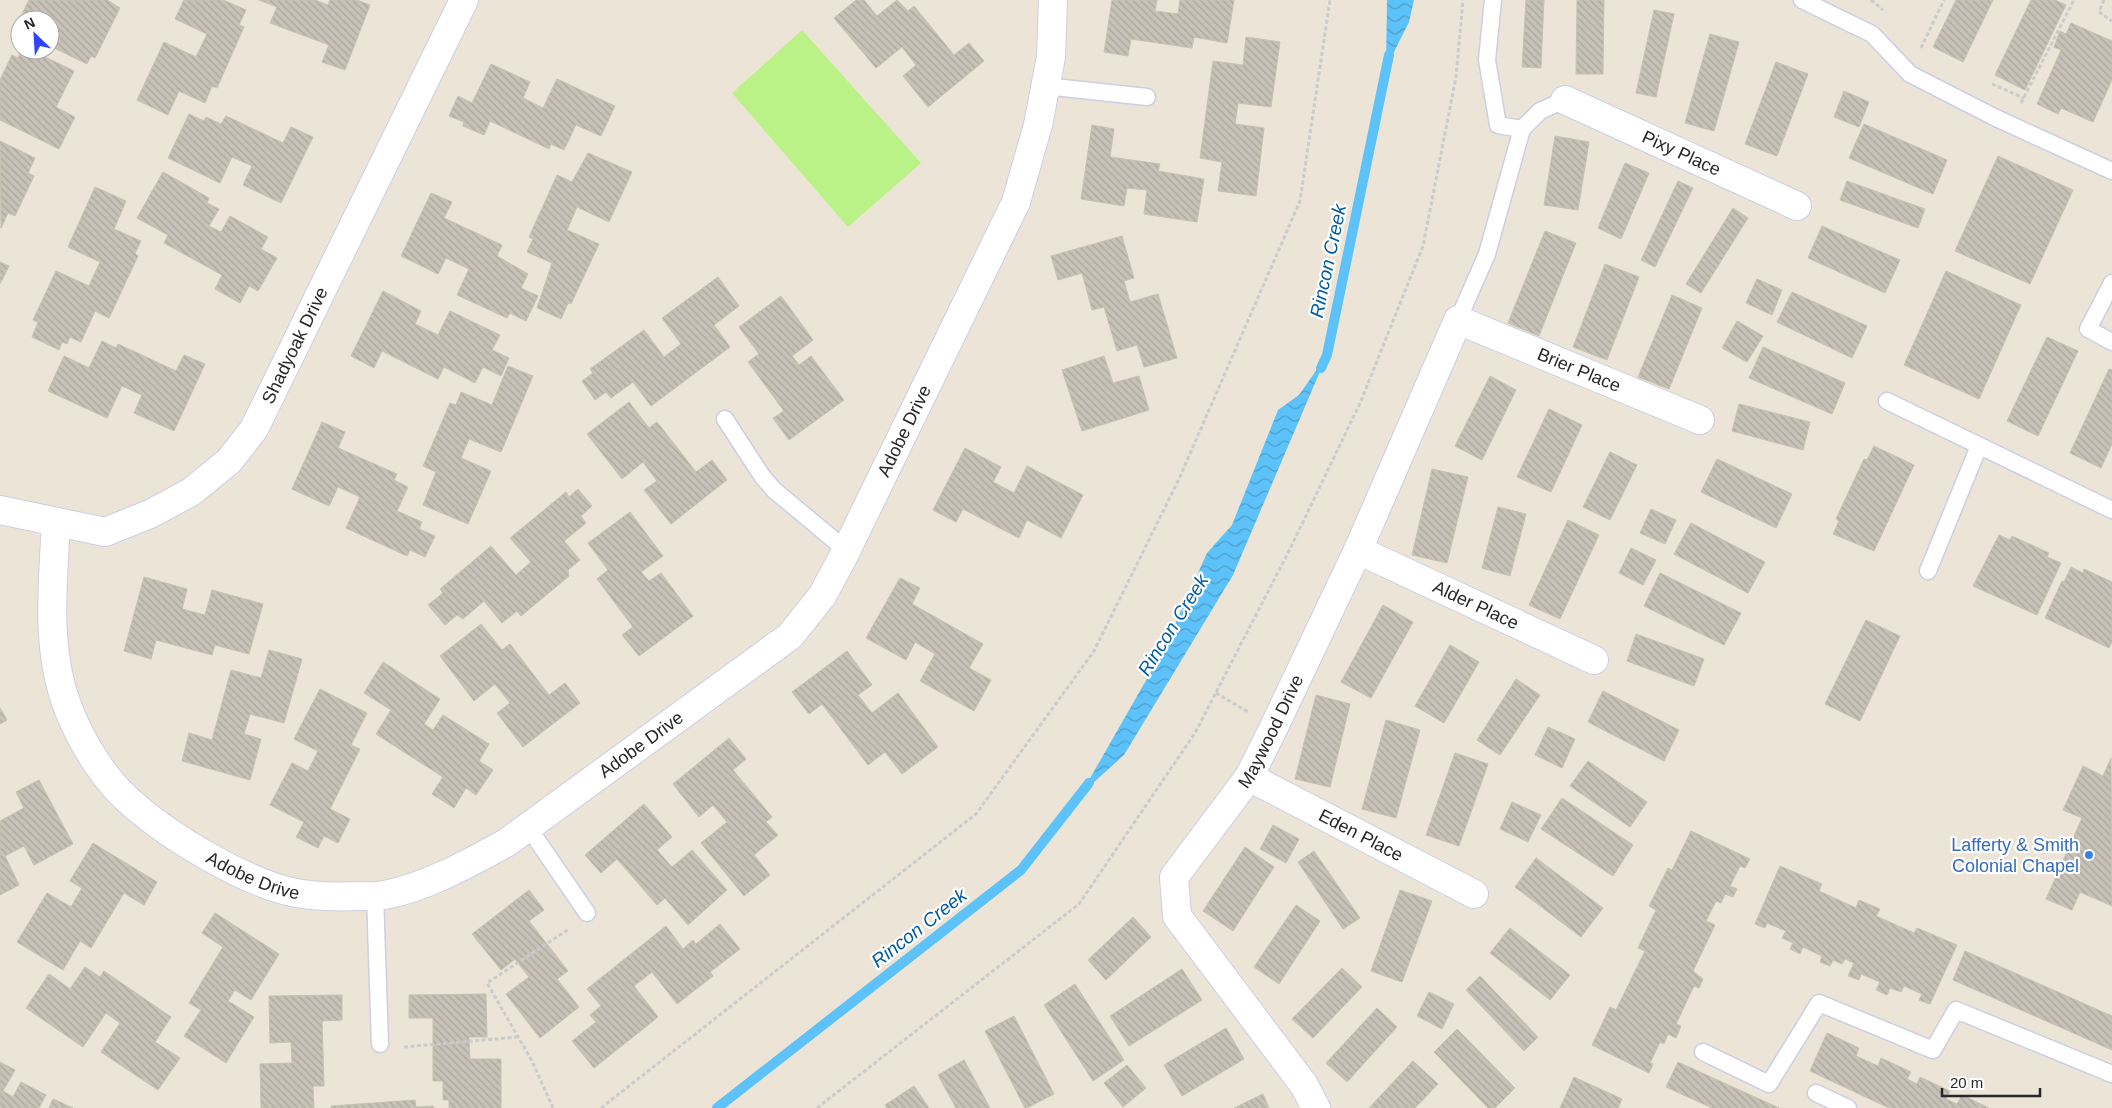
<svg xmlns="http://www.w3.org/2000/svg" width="2112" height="1108" font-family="Helvetica,sans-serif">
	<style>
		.pitch { fill: #bbf287 }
		.water { fill: url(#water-waves) }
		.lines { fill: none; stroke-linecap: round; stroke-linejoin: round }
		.stream { stroke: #5dc2fa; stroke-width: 10 }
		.building { fill: url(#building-back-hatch); stroke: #c7c1b1 }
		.service-casing { stroke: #cccee3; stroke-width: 19 }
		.minor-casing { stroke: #cccee3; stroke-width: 30 }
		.path { stroke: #cbcbcb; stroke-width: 3; stroke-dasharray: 4 2.5; stroke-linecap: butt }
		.service { stroke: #fff; stroke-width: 16 }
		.minor { stroke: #fff; stroke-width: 28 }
		.shop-dot { fill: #3f7fe0; stroke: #fff; stroke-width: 2 }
		.labels { text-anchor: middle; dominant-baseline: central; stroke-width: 4.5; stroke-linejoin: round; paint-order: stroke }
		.street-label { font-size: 18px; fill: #272727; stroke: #fff }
		.shop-label { font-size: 18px; fill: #366cbe; stroke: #fff; text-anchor: end }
		.water-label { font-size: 19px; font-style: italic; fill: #005ca2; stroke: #fff }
	</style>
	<defs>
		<pattern id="water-waves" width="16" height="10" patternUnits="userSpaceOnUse" patternTransform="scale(1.25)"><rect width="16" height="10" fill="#5dc2fa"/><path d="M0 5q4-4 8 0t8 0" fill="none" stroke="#4d9eca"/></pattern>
		<pattern id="building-back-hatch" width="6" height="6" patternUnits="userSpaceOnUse" patternTransform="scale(1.25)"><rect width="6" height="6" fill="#c7c1b7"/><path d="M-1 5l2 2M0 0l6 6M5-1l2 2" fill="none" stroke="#aba69d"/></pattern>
	</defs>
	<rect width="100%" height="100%" fill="#ece5d7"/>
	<path class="pitch" d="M802,30L921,163L848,227L732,93Z"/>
	<path class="water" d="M1387,0H1414L1409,22L1386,68Z
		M1327,355L1233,575L1124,755L1081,794L1164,649L1207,553L1232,525L1278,410L1299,395Z"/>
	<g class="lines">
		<path class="stream" d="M1321,368L1327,355L1389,55
			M717,1108L1021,870L1089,783"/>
	</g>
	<path class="building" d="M29,0H107L120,8L95,58L91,56L87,64L50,46V20L41,17L40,20H34L22,14Z
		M184,0H223L246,10L239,25L244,27L217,88L212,86L205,103L179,91L168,115L137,100L164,42L196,57L207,34L175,19Z
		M259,0H315L328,5L330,0H357L370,5L345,70L322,62L329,45L270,23L277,7Z
		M856,0H864L877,16L897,0L908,11L914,6L954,55L969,43L984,61L928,107L903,76L916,65L902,47L876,68L834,18Z
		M1112,0H1157L1155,11L1178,14L1180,0H1234L1227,43L1194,37L1192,48L1131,39L1128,56L1104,52Z
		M1526,0H1544L1541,68L1522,67Z
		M1577,0H1604L1603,74H1576Z
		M1956,0H1993L1963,62L1933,47Z
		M2031,0H2055L2066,5L2025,90L1995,75Z
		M1654,10L1674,14L1656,97L1636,93Z
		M2071,23L2112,41V80L2093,122L2061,108L2058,114L2037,104L2061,50L2054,47L2060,31L2066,34Z
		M1710,34L1739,42L1714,131L1685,123Z
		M1246,37L1280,42L1271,107L1238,103L1235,124L1264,128L1256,196L1218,191L1222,162L1200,158L1213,61L1243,65Z
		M21,50H31L74,71L56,107L75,117L59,149L0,120V80L12,55L18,58Z
		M1776,62L1808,74L1777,156L1745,144Z
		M491,64L530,82L523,98L543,108L557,79L615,106L601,136L576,125L564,150L551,144L549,149L490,121L484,135L463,126L464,122L449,116L458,96L472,103Z
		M1844,91L1869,102L1859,127L1834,117Z
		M189,114L204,121L206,117L221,124L226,116L283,143L291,127L313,137L281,203L243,185L252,166L232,157L220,183L168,158Z
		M1864,124L1947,160L1933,194L1849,158Z
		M1092,125L1114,129L1110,157L1160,164L1158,171L1204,179L1197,222L1144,214L1147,190L1127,188L1124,206L1081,199Z
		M1555,136L1589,142L1578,210L1544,205Z
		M0,141L35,158L28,173L34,176L15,216L8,213L1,228Z
		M588,153L632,172L609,222L577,207L567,230L599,244L571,304L568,303L561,319L537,308L552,263L527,252L533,239L529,237L557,175L572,182Z
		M1998,156L2073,190L2030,284L1955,251Z
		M1625,163L1649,173L1621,239L1598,228Z
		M163,172L209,198L207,203L219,209L209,226L221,232L230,216L268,237L261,249L277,258L258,291L249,286L240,303L215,289L222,275L164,243L168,235L137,218Z
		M1678,181L1693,188L1655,267L1641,260Z
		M1847,181L1925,209L1918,228L1840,200Z
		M95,187L126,201L114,229L141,241L135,253L138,256L109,318L95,311L81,342L70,337L67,344L62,342L59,350L32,337L38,322L33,320L56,271L89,286L100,262L68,247Z
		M431,193L452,202L444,218L502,245L497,256L528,274L521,288L538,296L526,321L510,313L507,318L457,295L469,269L446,258L438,274L401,256Z
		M1733,208L1748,218L1701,293L1686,284Z
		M1822,226L1900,260L1885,293L1808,258Z
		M1545,231L1576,243L1539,336L1508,323Z
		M1122,236L1134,278L1124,281L1130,302L1158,294L1177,358L1144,367L1137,345L1117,351L1104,307L1092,310L1082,273L1058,280L1051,256Z
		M0,262L9,266L0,284Z
		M1605,264L1639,277L1607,360L1573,347Z
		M1946,271L2021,305L1979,399L1904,365Z
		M718,277L739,306L714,325L730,347L651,406L633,382L611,398L606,392L595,400L582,381L593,373L590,369L644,330L664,357L681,344L662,318Z
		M1757,279L1782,290L1772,315L1746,303Z
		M383,291L421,311L415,324L438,335L450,311L500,335L492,350L509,358L501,376L483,367L475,383L444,367L438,379L382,351L374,368L351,356Z
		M1792,292L1867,326L1852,358L1777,322Z
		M1672,295L1702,308L1669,389L1638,377Z
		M781,296L813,340L792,356L799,365L811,356L844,400L789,440L773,418L784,411L748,362L759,354L739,327Z
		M1737,321L1763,336L1747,362L1722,348Z
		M2047,337L2078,351L2038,436L2007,421Z
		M102,341L116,348L118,344L176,371L184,355L205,364L174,431L134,413L142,395L122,386L107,418L48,391L64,356L89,368Z
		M1763,347L1845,383L1832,414L1749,378Z
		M1104,356L1113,383L1139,376L1149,410L1082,431L1062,370Z
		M508,366L533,376L501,452L469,439L461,458L491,471L468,524L423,505L436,472L423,466L450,403L456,405L461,392L492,405Z
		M2109,369L2112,370V444L2101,468L2070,453Z
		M1490,376L1516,390L1482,460L1455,446Z
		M629,402L649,428L657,422L696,472L712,460L727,480L671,524L644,490L657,481L643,462L622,479L587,434Z
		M1739,404L1810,422L1803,450L1732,431Z
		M1549,409L1582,425L1551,492L1517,477Z
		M322,422L345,432L338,448L397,474L394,480L408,487L397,511L422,522L419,529L435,536L425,557L410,550L407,556L346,528L360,497L338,487L329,506L292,489Z
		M1874,446L1914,465L1874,551L1833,534L1839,521L1836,519L1864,459L1867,460Z
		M965,448L1001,467L993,482L1014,493L1027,466L1083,495L1061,538L1027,520L1019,538L963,509L956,522L933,510Z
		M1610,452L1637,465L1610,520L1583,507Z
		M1717,459L1792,494L1776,528L1701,492Z
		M1432,469L1468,477L1447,563L1412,555Z
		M578,489L592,506L581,516L586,523L564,541L580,560L568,570L569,576L521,616L517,611L502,623L484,601L463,619L457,615L445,625L428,605L443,593L440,589L491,546L516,575L531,562L510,538L566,492L569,497Z
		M1498,507L1526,514L1510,576L1482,568Z
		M1651,509L1676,520L1665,544L1640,533Z
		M630,512L663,556L641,572L649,581L661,573L693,616L639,656L622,635L633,627L597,579L608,570L588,543Z
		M1568,520L1599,535L1560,619L1529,605Z
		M1691,523L1765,562L1748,593L1674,554Z
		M1999,535L2010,540L2012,536L2049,553L2047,557L2061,563L2037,615L1973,586Z
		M1631,548L1656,560L1643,585L1619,573Z
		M2071,567L2083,573L2084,569L2112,582V642L2109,648L2045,618L2062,581L2064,582Z
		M1660,573L1741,613L1724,645L1644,606Z
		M144,577L187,589L182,609L205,615L212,590L263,604L249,654L215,645L212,655L156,640L151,659L124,651Z
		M900,578L920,588L912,604L983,644L969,668L991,680L974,711L920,681L935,654L915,642L906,660L866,638Z
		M1383,605L1413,622L1371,698L1341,682Z
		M1866,620L1900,636L1860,721L1825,704Z
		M481,624L502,650L510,644L549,695L565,683L580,703L523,747L497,713L510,703L495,684L474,701L440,656Z
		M1636,634L1704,659L1694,686L1627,661Z
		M1450,645L1479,662L1444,723L1415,706Z
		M269,650L302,659L284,723L250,714L244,734L261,739L250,780L182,761L189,733L212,740L231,670L261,678Z
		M847,651L872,685L858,695L872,713L898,693L938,747L902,774L885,752L868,765L822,704L809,714L792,692Z
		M383,662L440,699L424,724L433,730L443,715L489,744L479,761L493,770L476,795L466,788L454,808L432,794L443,777L376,734L391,710L364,693Z
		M1516,679L1540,695L1500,755L1477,740Z
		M320,689L367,713L351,745L360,749L330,809L350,819L338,843L324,836L318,848L296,837L304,822L270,805L292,763L308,771L318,751L294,739Z
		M1603,691L1679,730L1664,761L1588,722Z
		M1316,695L1350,704L1330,787L1295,779Z
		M0,708L7,720L0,724Z
		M1386,720L1420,730L1396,818L1362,809Z
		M1548,727L1575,739L1562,768L1535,755Z
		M729,738L746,759L733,770L772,817L766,822L778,835L754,855L770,875L744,896L701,843L727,822L713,805L699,817L673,784Z
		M1455,753L1488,764L1459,846L1426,835Z
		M2111,758L2112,906L2080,892L2072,910L2046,899L2082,818L2063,810L2083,766L2103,776Z
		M1588,761L1647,802L1630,827L1570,786Z
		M39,780L73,844L34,865L24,846L5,856L19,885L0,895V821L24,808L16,792Z
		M1562,798L1633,845L1613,876L1541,829Z
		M1512,802L1541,815L1528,842L1500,829Z
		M644,804L672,837L657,850L672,867L692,850L727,890L688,925L665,898L657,905L617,859L601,873L585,855Z
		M1273,825L1299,839L1286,863L1260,849Z
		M1691,831L1750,859L1745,868L1740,866L1730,886L1737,889L1733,897L1725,894L1721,903L1716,901L1706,921L1715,925L1693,971L1703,979L1699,988L1694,986L1676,1024L1681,1026L1676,1038L1668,1034L1664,1044L1660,1042L1650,1063L1653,1064L1649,1073L1592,1045L1610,1007L1616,1010L1645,951L1638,948L1656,910L1649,906L1668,868L1672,870Z
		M93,843L157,882L144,905L124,893L91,948L80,941L63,970L17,942L47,893L71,907L82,888L70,881Z
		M1245,847L1274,867L1233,931L1203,911Z
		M1314,851L1360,918L1343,929L1298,862Z
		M1536,858L1603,908L1581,937L1515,887Z
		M1780,866L1822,884L1819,891L1856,908L1859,900L1880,909L1876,916L1914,933L1917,928L1957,945L1930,1004L1919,1000L1922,994L1904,986L1901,992L1890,988L1887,995L1876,990L1880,982L1861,974L1859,980L1848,976L1854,963L1845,959L1842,964L1833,960L1830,966L1820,962L1822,956L1803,947L1800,954L1790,949L1793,943L1782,938L1786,931L1767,923L1765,928L1755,924Z
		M529,890L544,910L529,921L568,971L557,979L579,1007L540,1038L506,994L529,977L515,959L501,970L472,934Z
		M1400,890L1432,901L1402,982L1371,971Z
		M1296,905L1320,921L1279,984L1254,967Z
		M215,913L279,954L251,1000L235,990L228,1001L254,1017L226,1063L184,1036L201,1010L189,1003L223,947L202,933Z
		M1133,917L1151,937L1106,980L1088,960Z
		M720,924L740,949L710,972L713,976L677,1004L652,972L634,986L658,1017L594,1068L572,1041L596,1022L590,1015L601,1006L587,989L666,926L683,949L693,940L696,944Z
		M1510,928L1570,975L1550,1000L1490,953Z
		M1965,951L2112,1016V1050L1953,980Z
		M85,967L100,977L104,971L171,1017L155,1042L180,1058L158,1090L101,1052L120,1023L106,1013L83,1047L26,1008L49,974L70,989Z
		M1342,968L1362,987L1313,1038L1292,1019Z
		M1182,969L1202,1000L1129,1046L1110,1016Z
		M1480,976L1538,1037L1524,1051L1466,990Z
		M1075,984L1124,1060L1093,1081L1044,1005Z
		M1429,992L1454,1004L1442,1029L1417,1016Z
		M486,994L487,1037H469L470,1059H501V1108H449V1100H443V1081H433V1018H409V995Z
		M342,995V1020L322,1021L324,1086H313L314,1108H261L260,1064L292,1063L291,1042L270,1043L269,996Z
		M1377,1008L1397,1027L1347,1082L1326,1063Z
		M1014,1016L1054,1094L1027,1108H1025L985,1031Z
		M1226,1028L1244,1059L1182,1096L1164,1065Z
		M1457,1029L1515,1088L1495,1108H1488L1434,1052Z
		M1827,1033L1859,1048L1856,1056L1878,1066L1881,1058L1911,1072L1907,1079L1917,1084L1920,1077L1950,1091L1946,1099L1957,1104L1962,1095L1989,1108H1889L1810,1071Z
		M964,1060L990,1108H956L938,1075Z
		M1413,1061L1438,1084L1415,1108H1369Z
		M0,1062L15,1070L3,1091L13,1097L21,1082L46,1095L39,1108H0Z
		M1678,1062L1779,1108H1712L1666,1087Z
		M1127,1065L1146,1088L1123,1107L1104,1083Z
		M1574,1077L1622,1099L1618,1108H1560Z
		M914,1086L929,1108H887L885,1105Z
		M1263,1094L1269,1108H1234Z
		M53,1099L73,1108H49Z
		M415,1100L416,1107L433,1106L434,1108H331V1106Z"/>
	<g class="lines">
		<g class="service-casing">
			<path id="service" d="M1493,0L1487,60L1498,125L1522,129
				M1802,0L1872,34L1910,74L1996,118L2112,171
				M1045,86L1147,97
				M2112,283L2088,329L2112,342
				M1458,320L1487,254L1522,129L1540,111L1565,100
				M1887,401L2112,510
				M725,419L762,476L774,490L846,550
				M1928,571L1979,446
				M528,827L587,913
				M375,895L380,1044
				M1703,1052L1769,1084L1819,1003L1933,1050L1956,1010L2112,1074
				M1816,1093L1848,1108"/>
		</g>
		<g class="minor-casing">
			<g id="minor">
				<path id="s1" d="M1565,100L1797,206"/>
				<path id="s2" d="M0,510L105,532L150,514L191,492L229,461L254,429L464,0"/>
				<path id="s3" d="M56,522C53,584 45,648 68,708C82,744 106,783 136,807C173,839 241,879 287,891C311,897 335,897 359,896C367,896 377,897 385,895C429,886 467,864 506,843L790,636L822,596L843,557L1016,202L1038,125L1051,57L1053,0"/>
				<path id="s4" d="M1358,550L1594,660"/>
				<path id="s5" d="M1249,777L1474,894"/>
				<path id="s6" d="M1316,1108L1304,1085L1177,916L1174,877L1249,777L1274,727L1358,550L1458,320L1700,420"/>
			</g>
		</g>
		<path class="path" d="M1871,0L1883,10
			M2104,0L2099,12L2112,21
			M1921,48L1944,0
			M1992,84L2024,98
			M2021,103L2074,0
			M1216,693L1248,712
			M404,1047L518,1037
			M553,1108L532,1061L487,983L569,929
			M601,1108L976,814L1094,651L1179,479L1300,201L1330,0
			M817,1108L1079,904L1195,733L1290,549L1361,401L1423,246L1456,77L1463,0"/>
		<use href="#service" class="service"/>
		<use href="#minor" class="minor"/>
	</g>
	<circle class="shop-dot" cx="2089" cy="855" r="5"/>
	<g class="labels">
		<g class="street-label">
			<text stroke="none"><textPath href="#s1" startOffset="128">Pixy Place</textPath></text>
			<text stroke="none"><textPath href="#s2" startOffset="385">Shadyoak Drive</textPath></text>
			<text stroke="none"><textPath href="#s6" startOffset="1035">Brier Place</textPath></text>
			<text stroke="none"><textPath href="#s3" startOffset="1301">Adobe Drive</textPath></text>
			<text stroke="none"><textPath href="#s4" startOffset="130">Alder Place</textPath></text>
			<text stroke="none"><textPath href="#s6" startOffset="452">Maywood Drive</textPath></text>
			<text stroke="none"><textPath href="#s3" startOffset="881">Adobe Drive</textPath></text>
			<text stroke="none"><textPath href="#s5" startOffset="126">Eden Place</textPath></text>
			<text stroke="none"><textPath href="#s3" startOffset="446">Adobe Drive</textPath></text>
		</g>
		<g class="shop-label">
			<text x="2079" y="845">Lafferty &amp; Smith<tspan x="2079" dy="21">Colonial Chapel</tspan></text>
		</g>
		<g class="water-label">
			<text transform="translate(1328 261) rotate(-78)">Rincon Creek</text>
			<text transform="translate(1173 625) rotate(-58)">Rincon Creek</text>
			<text transform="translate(919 928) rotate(-38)">Rincon Creek</text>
		</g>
	</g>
	<g transform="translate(35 35) rotate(335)"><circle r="24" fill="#ffffff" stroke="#a9a9a9"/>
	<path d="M0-4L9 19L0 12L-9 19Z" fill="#3044ff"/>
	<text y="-8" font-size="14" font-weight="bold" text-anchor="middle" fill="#272727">N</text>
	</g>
	<path d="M1942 1088v8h98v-8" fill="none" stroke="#272727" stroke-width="2.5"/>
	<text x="1950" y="1088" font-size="15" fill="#272727" stroke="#ffffff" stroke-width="4" paint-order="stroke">20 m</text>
</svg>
